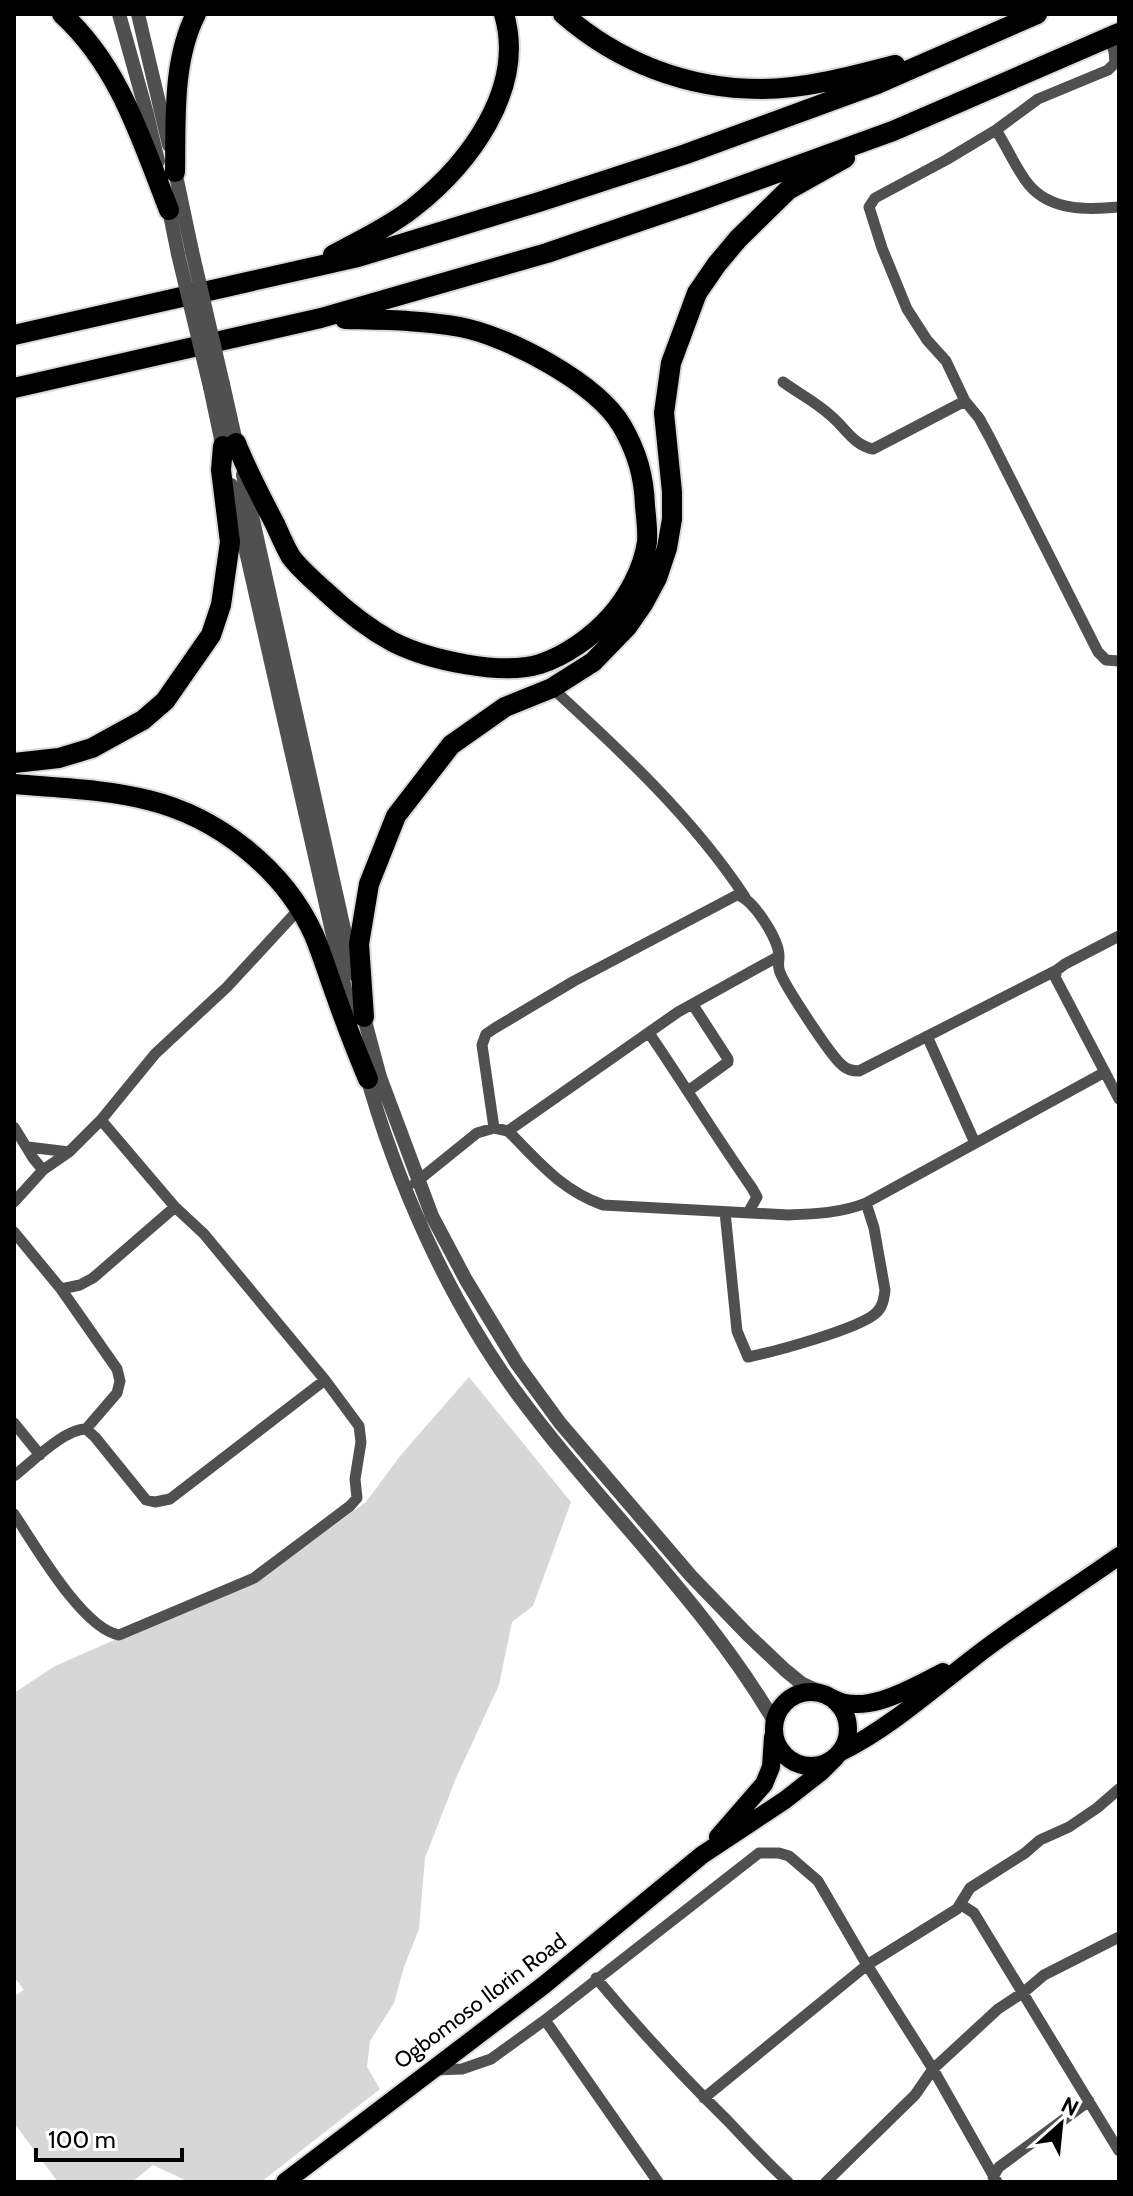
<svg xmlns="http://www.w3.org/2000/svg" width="1133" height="2196" font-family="Cabin,sans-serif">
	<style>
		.green { fill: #d7d7d7 }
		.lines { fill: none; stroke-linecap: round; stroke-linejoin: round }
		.trunk-casing { stroke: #dbdbdb; stroke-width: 22 }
		.motorway-casing { stroke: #dbdbdb; stroke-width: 24 }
		.minor { stroke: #505050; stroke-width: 11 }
		.tertiary { stroke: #505050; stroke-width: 14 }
		.trunk { stroke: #000; stroke-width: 18 }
		.motorway { stroke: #000; stroke-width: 20 }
		.tertiary-bridge { stroke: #505050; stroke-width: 14 }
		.labels { text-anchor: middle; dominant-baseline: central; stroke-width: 6; stroke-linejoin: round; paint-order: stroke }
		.street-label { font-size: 22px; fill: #000; stroke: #fff }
	</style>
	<rect width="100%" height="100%" fill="#fff"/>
	<path class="green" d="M469,1377L571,1502L533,1606L512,1622L499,1685L456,1778L425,1858L419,1929L404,1967L394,2003L370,2041L367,2067L380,2089L261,2182H187L183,2179L153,2165L132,2182H58L14,2123V1996L24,1990L14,1977V1693L55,1666L268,1573L366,1502L400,1456Z"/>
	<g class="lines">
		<g class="trunk-casing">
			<path id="trunk" d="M774 1729a37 37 0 1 1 74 0a37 37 0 1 1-74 0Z
				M832,1698C865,1717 913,1687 943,1672
				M841,1752C889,1728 929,1692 972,1659C1018,1623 1071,1590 1119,1556
				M718,1837L764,1784L771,1767L773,1737
				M285,2182L544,1985L702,1855L785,1800L821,1772L836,1757"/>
		</g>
		<g class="motorway-casing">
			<path id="motorway" d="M62,14C120,67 141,139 169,210
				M563,14C618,62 687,89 761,89C804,89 853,76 895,65
				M175,172C176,120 172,61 196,14
				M333,255C360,240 389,227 413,208C469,164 526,89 504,14
				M14,335L358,257L539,202L686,154L877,84L1037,14
				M14,388L321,318L547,253L702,200L893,131L1119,33
				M236,443C247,471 261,497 275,524C280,535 285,547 291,557C300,569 314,581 325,591C345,610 369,629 393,642C429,660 501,676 540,664C565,656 592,637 610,617C628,597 643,569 647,542C648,531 646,517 645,506C644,476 637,452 622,426C597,383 508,336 460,327C422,320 384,320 345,319
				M14,763L59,758L92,748L143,720L165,701L211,635L221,605L230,542L221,470L223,446
				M14,784C58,788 105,789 148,800C218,817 284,869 314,935C322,954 328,974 335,993C345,1022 356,1050 368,1079
				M364,1017L359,944L369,884L396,816L451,745L505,707L552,688L593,662L627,627L643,604L657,578L667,548L672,519V492L664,413L671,363L697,293L717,264L738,239L788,190L845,158"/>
		</g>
		<path class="minor" d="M1110,37L1114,52L1115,63L1108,70L1038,99L996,130L946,160L875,198L869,207L882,248L907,309L927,340L946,361L965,401L979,418L990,438L1098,652L1106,660L1119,661
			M996,130C1007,147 1016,169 1029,185C1051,211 1088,210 1119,207
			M783,382C798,393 816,402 830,415C845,427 853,445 873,449L965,401
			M552,688C621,751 693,818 745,897
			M1057,970L1055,977L1119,1099
			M649,1033C684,1084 716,1137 752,1188L757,1197L748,1213
			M927,1036L975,1143
			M688,1091L728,1062V1059L693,1005
			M14,1127L33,1158L43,1170
			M494,1128L482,1045L486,1034L495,1028L574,981L737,895C753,898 779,940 779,956
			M508,1131C539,1162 561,1190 603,1205L788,1215C815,1214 841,1213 866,1203L1105,1072
			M28,1147L69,1152
			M415,1183L477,1133L494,1128L508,1131L678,1012L779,956C779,961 778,965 779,969C781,981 831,1056 842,1065C847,1070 852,1071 859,1071L1057,970L1065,964L1119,936
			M14,1202L43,1170L69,1152L101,1120L155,1054L227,987L300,908
			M725,1212L737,1331L748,1357C773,1352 859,1329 876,1313C883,1307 884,1298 885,1290L874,1228L866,1203
			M14,1232L61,1289L117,1369L120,1381L117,1393L86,1429C64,1429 32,1462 14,1476
			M61,1289L80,1285L93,1278L175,1207
			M14,1423L40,1455
			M86,1429L95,1437L146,1500L155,1502L170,1499L325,1380
			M14,1514C35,1545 82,1628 119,1635L254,1578L350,1506L357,1498L355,1479L361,1442L359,1426L325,1380L204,1234L175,1207L101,1120
			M960,1904L974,1913L1119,2151
			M596,1978C638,2028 681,2075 727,2120C747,2141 766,2162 788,2182
			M545,2020L658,2182
			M435,2070L462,2069L491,2059L545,2020L759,1853H779L789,1856L818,1881L867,1965L933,2069L997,2182
			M704,2098L867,1965L957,1909L970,1888L1025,1853L1040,1840L1069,1827L1097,1808L1119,1789
			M993,2177L999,2167L1089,2101
			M826,2182L915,2095L933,2069L998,2009L1024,1992L1044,1975L1119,1937"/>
		<path class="tertiary" d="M119,14L147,114L158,161
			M138,14L169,145
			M174,166L192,251
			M167,200L178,254
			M223,384L238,451
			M210,387L224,453
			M243,475L354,974
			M231,485L350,1011
			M362,1010L380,1077L432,1216L466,1280L517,1364L560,1423L691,1576L747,1634L785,1670L801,1683L822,1693
			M365,1070C396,1182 448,1299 516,1392C599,1505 703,1600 774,1721"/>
		<use href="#trunk" class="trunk"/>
		<use href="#motorway" class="motorway"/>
		<path class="tertiary-bridge" d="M192,251L223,384
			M178,254L210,387"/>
	</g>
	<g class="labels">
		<g class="street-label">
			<text transform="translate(480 2001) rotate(-37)">Ogbomoso Ilorin Road</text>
		</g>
	</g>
	<rect width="1133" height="2196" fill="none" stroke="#000000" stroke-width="32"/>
	<g transform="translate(1061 2124) rotate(27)" stroke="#ffffff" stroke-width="6" paint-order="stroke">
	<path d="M0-6L14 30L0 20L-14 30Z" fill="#000000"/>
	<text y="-12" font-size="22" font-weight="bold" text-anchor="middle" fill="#000000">N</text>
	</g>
	<path d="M36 2148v12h146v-12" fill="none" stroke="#000000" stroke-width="4"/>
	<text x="48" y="2148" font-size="24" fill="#000000" stroke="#ffffff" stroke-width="6" paint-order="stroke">100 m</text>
</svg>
